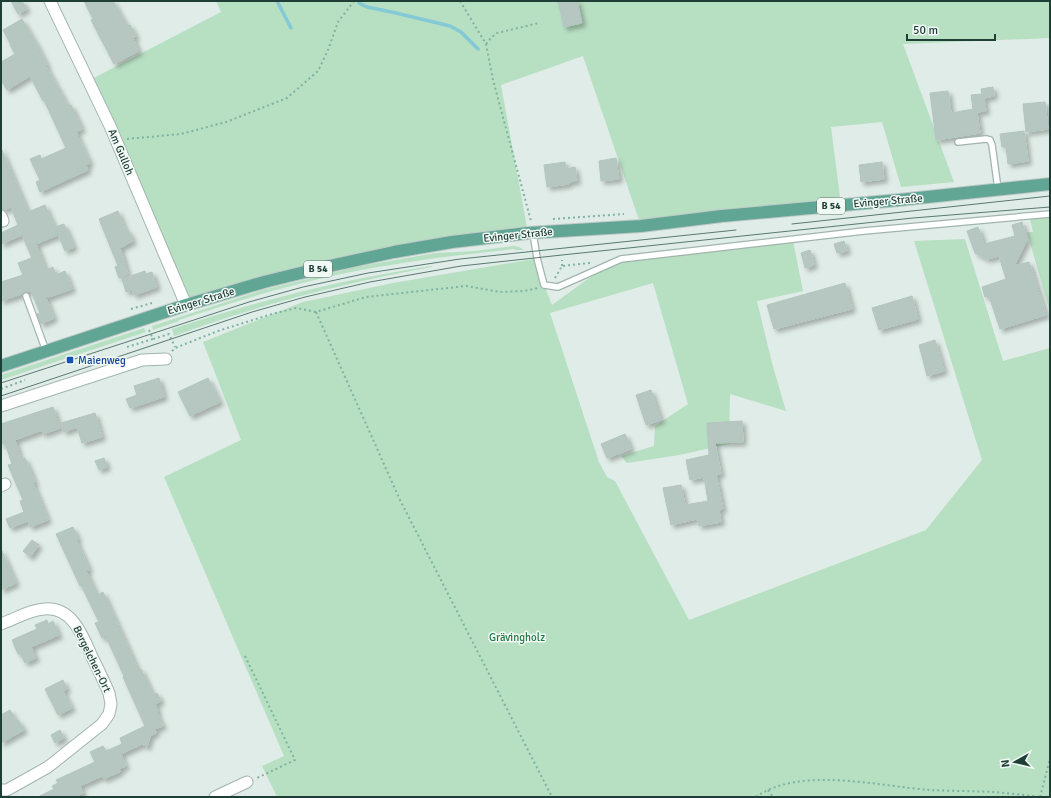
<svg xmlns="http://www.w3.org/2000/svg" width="1051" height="798" font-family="Signika,sans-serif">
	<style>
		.green { fill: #b7dfc2 }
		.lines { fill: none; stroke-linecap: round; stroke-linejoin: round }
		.stream { stroke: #83c9d6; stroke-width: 3.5 }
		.building { fill: #b5c7c0; stroke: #b2c6be; filter: url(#shadow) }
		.lane-casing { stroke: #a2b4ae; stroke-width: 8 }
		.street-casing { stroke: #a2b4ae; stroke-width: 13 }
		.primary-casing { stroke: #c0c9c7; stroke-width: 14 }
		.path { stroke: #7eb3a2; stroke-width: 2; stroke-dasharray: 2 3; stroke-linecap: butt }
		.lane { stroke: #fff; stroke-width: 5.5 }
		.street { stroke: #fff; stroke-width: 11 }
		.primary { stroke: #61a694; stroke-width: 12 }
		.tram { stroke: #597a71; stroke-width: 1 }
		.transit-dot { fill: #1a4fb4; stroke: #f1f9f5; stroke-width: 1.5 }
		.labels { text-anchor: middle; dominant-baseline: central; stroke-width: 3; stroke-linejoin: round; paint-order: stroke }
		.shield { fill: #f1f9f5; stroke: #5e766f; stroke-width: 1 }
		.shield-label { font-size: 10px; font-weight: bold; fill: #1f3e36 }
		.street-label { font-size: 11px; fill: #1f3e36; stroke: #f1f9f5 }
		.transit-label { font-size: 11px; fill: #164399; stroke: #f1f9f5; text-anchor: start }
		.park-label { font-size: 11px; fill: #267846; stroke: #f1f9f5 }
	</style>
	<defs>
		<filter id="shadow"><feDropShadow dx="3.5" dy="3.5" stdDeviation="2" flood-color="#0004"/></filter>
	</defs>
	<rect width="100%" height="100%" fill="#e0ece7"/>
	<path class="green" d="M216,1H1050V38L903,44L954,182L901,187L882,122L831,127L840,197L641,226L583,56L501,85L528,233L452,242L186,305L88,81L221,12Z
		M1050,217V312L1027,232H1033L1030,219Z
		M965,239L1003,361L1050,348V797H277L262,766L284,756L164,477L241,440L203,342L303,302L393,283L534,259L552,305L596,273L626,261L793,241L803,291L757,301L772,363L786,411L730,394L729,444L679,455L627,463L621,456L654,446L655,426L688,404L653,283L550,313L599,462L607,477L615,481L689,620L926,530L982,460L914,241Z
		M514,246L519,247L524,250H516L514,249C448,256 383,264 319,279C271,290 225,305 179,320V321L153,330L152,326L263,290L356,267L435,253L475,251Z
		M432,266V267C344,283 258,305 174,336L172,329C258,301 342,279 432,266Z
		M144,328L146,332L1,380V375Z"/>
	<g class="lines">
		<path class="stream" d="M277,1L291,28
			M359,3L367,7L396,13L450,26L461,32L478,49"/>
	</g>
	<path class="building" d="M11,1H22L27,9L18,14Z
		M84,1H113L127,26L130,25L136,36L133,38L139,51L114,64L91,20L93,19Z
		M558,1H577L582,23L564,27Z
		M22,19L37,45L47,65L46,66L68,106L71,105L82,129L76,132L90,163L86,165L88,170L40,192L36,182L40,180L30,159L40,155L41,159L66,148L44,100L43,101L30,76L7,90L1,80V62L15,54L10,45H11L3,30Z
		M993,87L994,96L984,98L986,111L977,112L980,133L936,140L930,93L948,91L951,113L973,109L971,95L982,94L981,89Z
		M1045,102L1048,129L1026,132L1023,104Z
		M1024,131L1028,161L1008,164L1006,147H1002L1000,134Z
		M1,148L28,212L45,205L58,235L36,244L46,270L53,267L56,275L65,271L72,289L46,298L54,318L41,324L37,314L40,313L31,291L25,292L22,294L1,301V282L23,275L18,263L32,258L22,235L1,244V233L18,225L11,207L4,210L1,209Z
		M616,158L619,179L601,181L599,161Z
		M565,162L566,169L575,167L577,181L568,182L569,184L547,187L544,165Z
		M882,162L884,179L861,182L859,165Z
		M118,211L126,231L128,230L133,241L120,248L128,274L119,278L115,267L118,266L99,219Z
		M1022,222L1027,240L1014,266L1029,262L1046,315L1000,329L989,296L985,297L982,287L1006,279L999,256L987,259L975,253L967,231L978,227L984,244L1015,236L1012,225Z
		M64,224L74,247L65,251L55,227Z
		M844,241L847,251L837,253L834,244Z
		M810,250L814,265L805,268L801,253Z
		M145,271L146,274L152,272L157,287L134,295L132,290L126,292L122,279Z
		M845,283L852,309L774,329L767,305Z
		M912,296L918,319L879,330L872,308Z
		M935,340L944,371L927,376L919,345Z
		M159,378L164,397L130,408L126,399L137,395L134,386Z
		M208,378L220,402L190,416L178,392Z
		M651,390L661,420L646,425L636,395Z
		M53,407L60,428L43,434L42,430L15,440L21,460L25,458L35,482L33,483L48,520L30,527L28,521L10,528L6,519L24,512L20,501L23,500L8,465L12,464L5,443L1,445V424Z
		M95,413L102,437L82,443L77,427L64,432L61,423Z
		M742,421L743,442L715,443L721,474L716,475L723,509L719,510L721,522L699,526L697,519L671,525L663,488L681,485L685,505L708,501L704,477L690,480L686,460L709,455L707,423Z
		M625,434L631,449L607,458L601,444Z
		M104,458L107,467L99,470L95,461Z
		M73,527L78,539L76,540L87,564L89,570L86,571L97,595L103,592L138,670L141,669L153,695L157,693L161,701L155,704L158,711H156L163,726L155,729L156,733L150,736V737L147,747L142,744L121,754L126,766L119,769L121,771L104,779L102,776L80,786L83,793L75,797H38L54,789L52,786L58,783L56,780L95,762L90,752L103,746L106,751L122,744L120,738L145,726L123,677L124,676L106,637L102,638L95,623L99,622L81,585L80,586L56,534Z
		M32,540L39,545L30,557L23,551Z
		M1,549L16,583L1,590Z
		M47,620L48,624L53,621L59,635L31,647L36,658L25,663L20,653L18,654L12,640L37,629L35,625Z
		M63,680L67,689L63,691L72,708L58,715L45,689Z
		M10,710L16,721L18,720L24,730L1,743V715Z
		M60,730L64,738L55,743L51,735Z"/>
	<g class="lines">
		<g class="lane-casing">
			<path id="lane" d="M958,142L986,139L990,140L992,145L998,189
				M533,233L537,258L544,285L558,287L621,259L864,231L1050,214
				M26,296L46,351"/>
		</g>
		<g class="street-casing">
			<path id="street" d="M50,1L110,126L186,305
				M1,216L3,221
				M1,406L142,360L166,359
				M1,486L5,484
				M1,624C15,619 29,610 44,609C72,606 83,636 92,657C98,669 104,681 109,693L111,704L109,714L102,724L48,767L7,790H1
				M215,797L247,782"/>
		</g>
		<g class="primary-casing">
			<path id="primary" d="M1,366L186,305L264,282L325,267L394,252L452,242L528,233L641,226L722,216L899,200L1050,184"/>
		</g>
		<path class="path" d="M460,1L486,44L493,80L531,221
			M486,44L492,37L497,33L539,23
			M127,139L181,134L226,122L287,98L318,71L328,50L338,22L354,1
			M553,219L624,214
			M562,266V260
			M555,278L562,266L590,263
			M131,309L152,303
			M316,312L400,500L552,797
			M149,330L153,339L169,334L175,347
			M127,347L153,339
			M172,351L175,348L218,331L272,314L296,308L316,312L366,297L466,286L500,292L524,291L538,288
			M1,389L25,380
			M245,656L295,760L257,778
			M768,790L773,797
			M756,797C799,766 879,786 929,790C950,791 972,791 993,792C1008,793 1024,795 1039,797
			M1040,797L1050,759"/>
		<use href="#lane" class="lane"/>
		<use href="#street" class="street"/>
		<use href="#primary" class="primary"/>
		<path class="tram" d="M792,224L1050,196
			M1,383L249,302L303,287L368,273L460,259L736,230
			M1,396L252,312L305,297L370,282L461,266L562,255L913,218L1050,207"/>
	</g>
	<rect class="transit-dot" x="66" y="356" width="8" height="8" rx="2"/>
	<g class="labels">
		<g class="shield">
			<rect x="817" y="198" width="28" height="16" rx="3"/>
			<rect x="304" y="261" width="28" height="16" rx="3"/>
		</g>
		<g class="shield-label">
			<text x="831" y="206">B 54</text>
			<text x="318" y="269">B 54</text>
		</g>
		<g class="street-label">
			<text transform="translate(121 152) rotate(67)">Am Gulloh</text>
			<text transform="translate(888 201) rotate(-5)">Evinger Straße</text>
			<text transform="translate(518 235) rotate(-6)">Evinger Straße</text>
			<text transform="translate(201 301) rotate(-17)">Evinger Straße</text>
			<text transform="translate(92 659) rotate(64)">Bergelchen-Ort</text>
		</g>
		<g class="transit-label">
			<text x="78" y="360">Maienweg</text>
		</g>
		<g class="park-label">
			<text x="517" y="637">Grävingholz</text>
		</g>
	</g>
	<rect width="1051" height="798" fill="none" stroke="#1f3e36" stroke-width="4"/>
	<g transform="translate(1015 762) rotate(262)" stroke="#f1f9f5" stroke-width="3" paint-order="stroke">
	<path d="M0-3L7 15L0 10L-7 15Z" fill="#1f3e36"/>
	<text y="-6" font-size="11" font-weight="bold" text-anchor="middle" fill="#1f3e36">N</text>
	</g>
	<path d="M907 34v6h88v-6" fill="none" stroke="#1f3e36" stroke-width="2"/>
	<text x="913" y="34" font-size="12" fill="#1f3e36" stroke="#f1f9f5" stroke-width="3" paint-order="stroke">50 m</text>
</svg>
